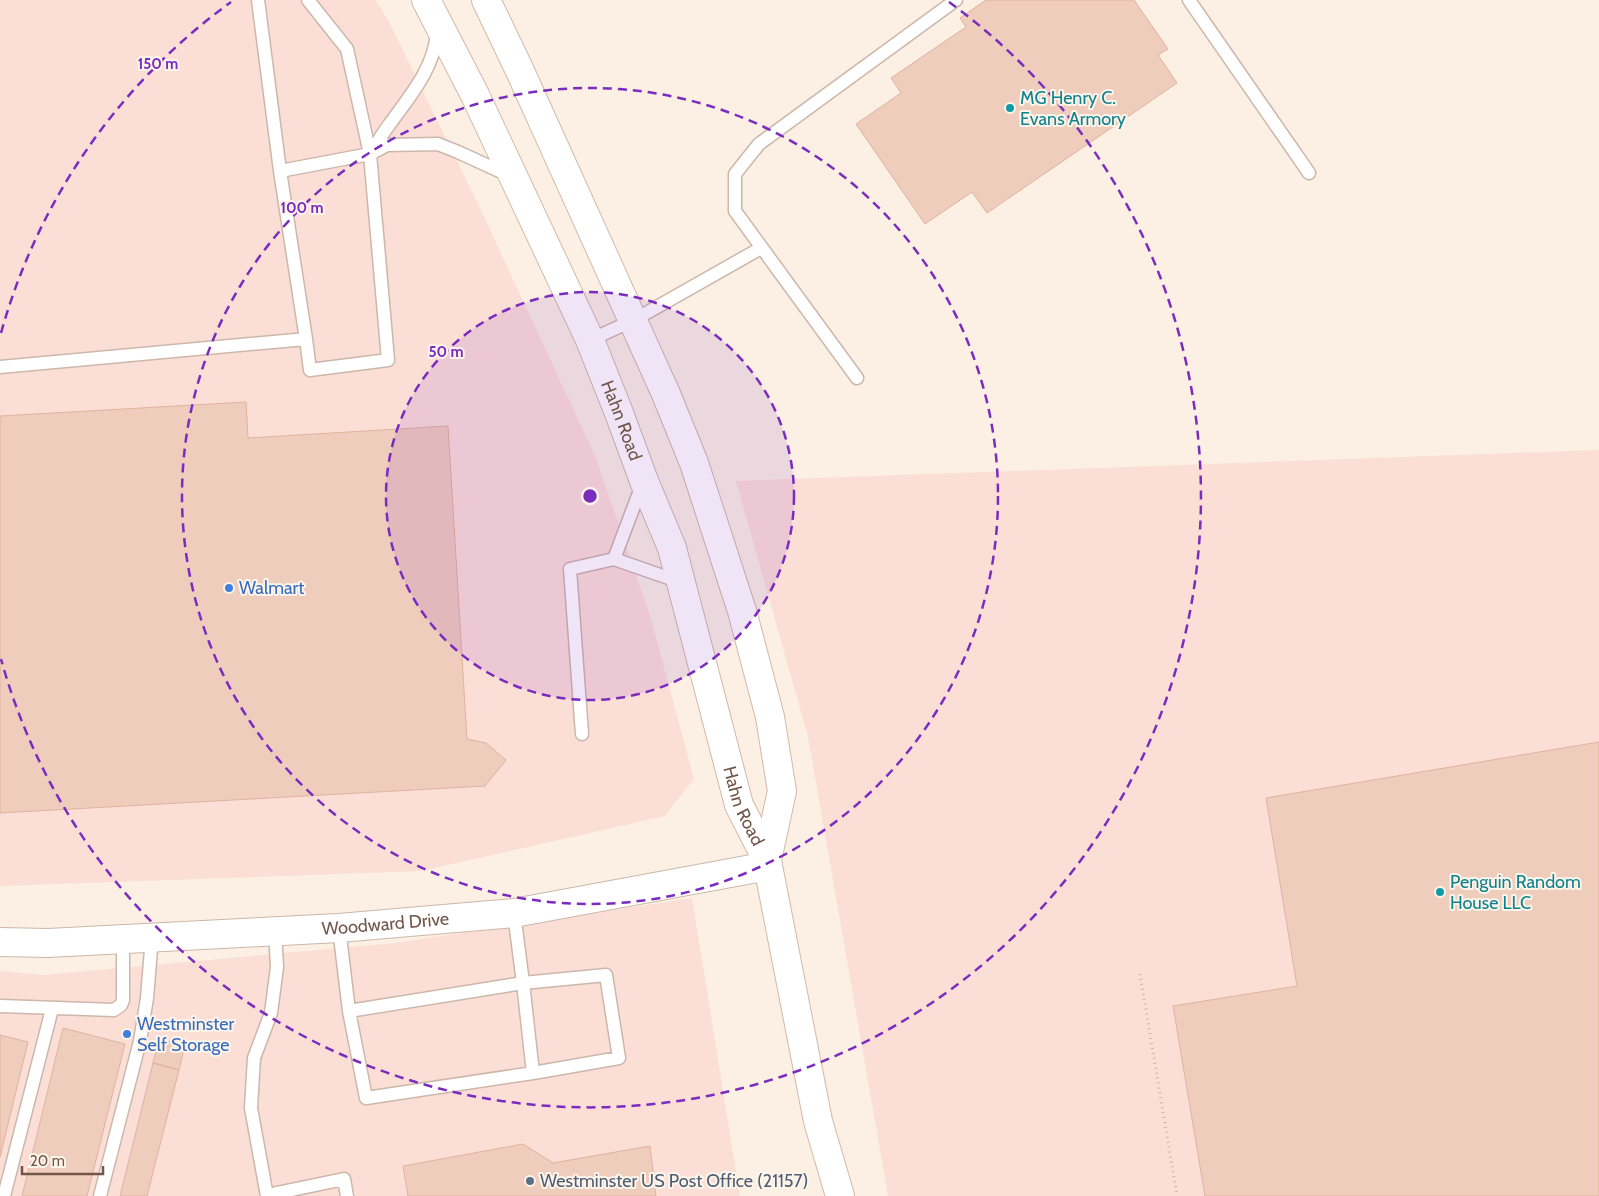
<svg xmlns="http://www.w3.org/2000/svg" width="1599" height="1196" font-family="Cabin,sans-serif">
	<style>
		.commercial { fill: #fbdfd7 }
		.building { fill: #efcdbc; stroke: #e1b29d }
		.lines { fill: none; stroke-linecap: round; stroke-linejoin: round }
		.service-casing { stroke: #ccb7aa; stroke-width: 15 }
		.tertiary-casing { stroke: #ccb7aa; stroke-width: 30 }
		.secondary-casing { stroke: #d1b9aa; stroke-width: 30 }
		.path { stroke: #d4b09f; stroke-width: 3; stroke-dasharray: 1 4; stroke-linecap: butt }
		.service { stroke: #fff; stroke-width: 12 }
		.tertiary { stroke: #fff; stroke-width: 28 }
		.secondary { stroke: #fff; stroke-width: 28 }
		.ring { fill: none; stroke: #7b2cbf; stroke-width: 2.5; stroke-dasharray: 9 6 }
		.culture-dot { fill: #0f9aa8; stroke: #fef4e9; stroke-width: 2 }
		.shop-dot { fill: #3f7fe0; stroke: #fef4e9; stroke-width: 2 }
		.service-dot { fill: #5c6f8a; stroke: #fef4e9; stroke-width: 2 }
		.labels { text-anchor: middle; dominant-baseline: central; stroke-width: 4; stroke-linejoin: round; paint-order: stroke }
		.culture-label { font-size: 18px; fill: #0d838f; stroke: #fef4e9; text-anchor: start }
		.street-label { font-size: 18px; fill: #72564a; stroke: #fef4e9 }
		.shop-label { font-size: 18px; fill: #366cbe; stroke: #fef4e9; text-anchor: start }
		.service-label { font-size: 18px; fill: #4e5e75; stroke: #fef4e9; text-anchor: start }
		.centre { fill: #7b2cbf; stroke: #fef4e9; stroke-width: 2.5 }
		.ring-label { font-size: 15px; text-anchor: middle; font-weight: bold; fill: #7b2cbf; stroke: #fef4e9; stroke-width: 4; stroke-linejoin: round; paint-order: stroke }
	</style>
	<rect width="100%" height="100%" fill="#fbf0e3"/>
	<path class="commercial" d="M0,0H376L389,22L479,206L596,458L651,619L694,779L665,816L422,871L0,886Z
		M1599,450V1196H888L808,737L736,481Z
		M692,898L740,1196H0V971L43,975L395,943Z"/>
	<path class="building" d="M986,0H1134L1168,49L1158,55L1177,83L987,213L972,192L925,224L856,124L901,93L891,78L966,27L960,18Z
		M246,402L248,438L448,426L467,739L486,743L506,760L485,786L0,813V416Z
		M1599,742V1196H1205L1173,1006L1297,986L1266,798Z
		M63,1028L125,1044L87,1196H22Z
		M0,1035L28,1042L0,1157Z
		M159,1039L185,1045L179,1070L153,1063Z
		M153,1063L179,1070L147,1196H120Z
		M523,1144L553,1163L650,1146L656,1196H408L403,1166Z"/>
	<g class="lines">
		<g class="service-casing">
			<path id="service" d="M1189,0L1309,173
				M372,152C377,143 382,134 389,125C409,97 434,69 437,33
				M280,171L370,154L387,145L438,144L458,152L508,175
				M306,339L310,370L388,360L370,154L347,49L308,0
				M590,340L634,320L761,248
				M0,367L306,339L280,171L258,0
				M857,378L735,211V174L759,144L956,0
				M614,559L680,582
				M582,734L570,569L614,559L642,485
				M339,928L349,1011L366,1098L533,1073L619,1058L606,975L523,983L533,1073
				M0,1006L114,1010L121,1005L123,1000V939
				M349,1011L523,983L514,913
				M267,1195L344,1179L347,1196
				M4,1196L52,1009
				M100,1196L140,1041L147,998L152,937
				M267,1196L251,1108L254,1058L271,1013L277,967L275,930"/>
		</g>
		<g class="tertiary-casing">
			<g id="tertiary">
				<path id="s1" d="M0,942L48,943L339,928L514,913L768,866"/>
			</g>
		</g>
		<g class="secondary-casing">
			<g id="secondary">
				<path id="s2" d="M426,0L475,95L590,340L619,413L644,481L672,548L739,805L767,860"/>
				<path d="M486,0L520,71L666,394L694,463L742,611L770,717L782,791L767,860L768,866L818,1121L840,1196"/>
			</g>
		</g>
		<path class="path" d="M1140,974L1177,1196"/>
		<use href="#service" class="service"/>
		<use href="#tertiary" class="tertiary"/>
		<use href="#secondary" class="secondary"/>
	</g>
	<circle cx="590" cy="496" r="204" fill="#7b2cbf" fill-opacity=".12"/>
	<g class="ring">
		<circle cx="590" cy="496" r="204"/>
		<circle cx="590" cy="496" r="408"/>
		<path d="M1 333A611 611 0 0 1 231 2M949 2A611 611 0 1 1 1 659"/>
	</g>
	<g class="culture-dot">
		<circle cx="1010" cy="108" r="5"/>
		<circle cx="1440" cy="892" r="5"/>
	</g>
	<g class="shop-dot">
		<circle cx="229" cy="588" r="5"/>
		<circle cx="127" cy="1034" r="5"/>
	</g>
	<circle class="service-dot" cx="530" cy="1181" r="5"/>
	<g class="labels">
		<g class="culture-label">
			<text x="1020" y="98">MG Henry C.<tspan x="1020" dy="21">Evans Armory</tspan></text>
			<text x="1450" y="882">Penguin Random<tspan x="1450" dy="21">House LLC</tspan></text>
		</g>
		<g class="street-label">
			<text stroke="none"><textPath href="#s2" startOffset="464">Hahn Road</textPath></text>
			<text stroke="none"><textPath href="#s2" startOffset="869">Hahn Road</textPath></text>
			<text stroke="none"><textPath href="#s1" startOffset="386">Woodward Drive</textPath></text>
		</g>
		<g class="shop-label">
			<text x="239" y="588">Walmart</text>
			<text x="137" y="1024">Westminster<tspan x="137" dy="21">Self Storage</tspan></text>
		</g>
		<g class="service-label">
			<text x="540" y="1181">Westminster US Post Office (21157)</text>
		</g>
	</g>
	<circle cx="590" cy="496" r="8" class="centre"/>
	<g class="ring-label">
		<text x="158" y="69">150 m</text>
		<text x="302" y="213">100 m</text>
		<text x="446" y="357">50 m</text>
	</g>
	<path d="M22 1166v8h81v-8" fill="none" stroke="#72564a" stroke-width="2.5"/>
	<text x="30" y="1166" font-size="15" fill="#72564a" stroke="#fef4e9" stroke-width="4" paint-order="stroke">20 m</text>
</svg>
